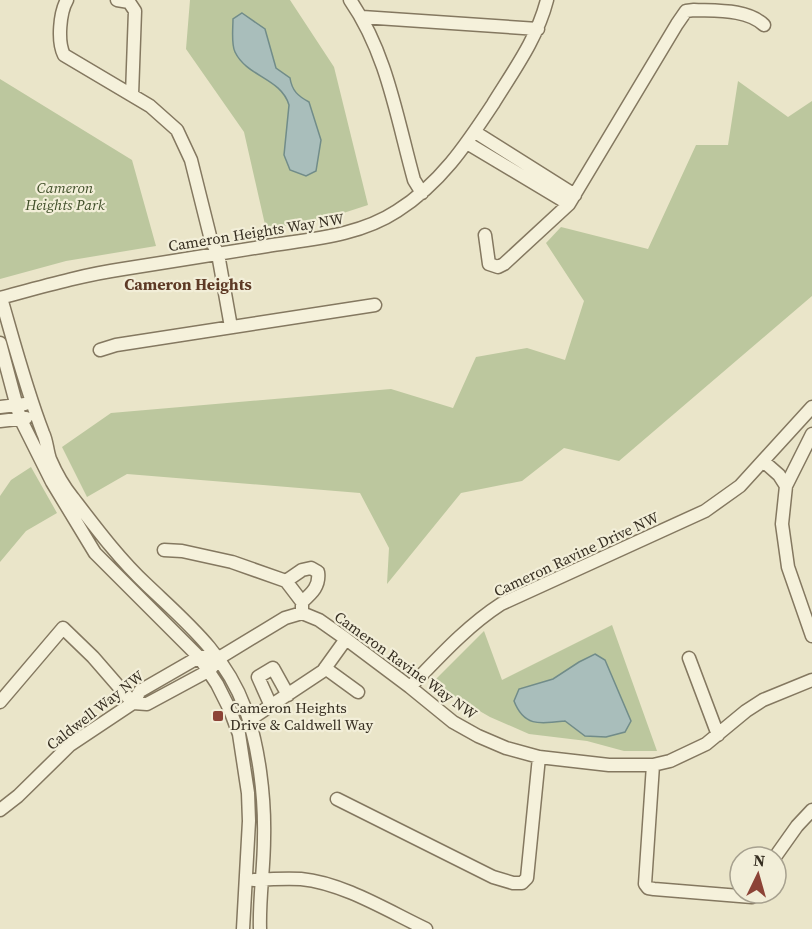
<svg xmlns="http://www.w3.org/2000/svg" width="812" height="929" font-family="'Source Serif 4',serif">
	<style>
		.green { fill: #bcc79e }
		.water { fill: #a9bebb; stroke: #718c89; stroke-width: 1.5 }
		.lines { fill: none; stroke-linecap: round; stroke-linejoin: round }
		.minor-casing { stroke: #847860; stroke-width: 15 }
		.minor { stroke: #f5f1db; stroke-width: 12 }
		.poi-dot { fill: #8c4336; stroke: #f2eed8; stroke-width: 2 }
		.labels { text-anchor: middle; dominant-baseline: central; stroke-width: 4.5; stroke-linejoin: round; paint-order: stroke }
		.park-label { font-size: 15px; font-style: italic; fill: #41502a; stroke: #f2eed8 }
		.street-label { font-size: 15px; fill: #362e21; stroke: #f2eed8 }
		.poi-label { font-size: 15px; fill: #362e21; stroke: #f2eed8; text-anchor: start }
		.neighbourhood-label { font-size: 16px; font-weight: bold; fill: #5e3a26; stroke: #f2eed8 }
	</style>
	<rect width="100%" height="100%" fill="#eae5c9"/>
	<path class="green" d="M190,0H290L334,67L368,205L325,219L266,229L244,132L186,49Z
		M0,79L132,160L156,246L66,261L0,279Z
		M738,81L788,117L812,101V296L619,461L564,448L522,481L461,493L387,584L389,548L360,493L127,474L87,497L62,447L111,413L391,389L453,408L476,357L527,348L565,360L584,301L546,243L561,227L648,249L696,145H728Z
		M31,467L57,513L26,531L0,562V496L11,480Z
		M612,625L657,751H624L587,741L529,734L490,717L436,686L435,680L484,631L502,680Z"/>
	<path class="water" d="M242,13L265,29L276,68L290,78C292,91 298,96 309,102L321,140L316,171L306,176L290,170L284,155L289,105C281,78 247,77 235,52C231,44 233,28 233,19Z
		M595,654L605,660L631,721L625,732L606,737L585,736L565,721C540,724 524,727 514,701L519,689L553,679L579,662Z"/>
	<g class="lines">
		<g class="minor-casing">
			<path id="minor" d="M67,0C60,12 57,41 64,55L150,106L177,130L191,160L211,240L218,254L231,327
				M117,0L129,2L135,11L132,95
				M350,0C387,53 397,119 414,180L422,193
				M362,17L538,29
				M475,132L575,195
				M467,143L569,204
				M485,235L489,264L498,267L504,264L569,204L677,24L686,11L694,10C717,11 747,9 764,25
				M0,298C41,287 82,275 123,269C171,261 219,254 267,246C311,239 359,236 397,211C440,184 466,145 493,104C514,70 537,39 547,0
				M1,298C14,343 26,389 43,433C47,441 47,451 50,459C56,473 64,487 73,498C96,528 120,560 147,585C187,623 225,654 245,708C259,746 265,798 264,838C264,869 259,898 260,929
				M0,343L20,418L52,482L95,553L199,657L217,684L230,710L239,734L248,793L249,821L243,929
				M100,350L116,345L375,305
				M0,407L25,404
				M0,421L26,418
				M812,434L786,486L782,524L788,567L812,636
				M763,461L779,475L786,486
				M164,550L182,551L232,562L286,581L302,602V613
				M286,581L302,570L311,568L318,572C320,586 312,593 302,602
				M689,658L718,735
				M325,668L358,692
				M410,687C439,657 467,626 501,604L705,511L740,486L812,407
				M0,702L63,628L93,657L133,703L147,704L210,670L219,658L285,618L302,613L319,620L346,639L410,687L453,722L478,736L506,748L539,757L609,765H653L670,761L706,744L746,711L763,700L812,680
				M271,706L258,677L273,668L288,695
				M249,720L323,671L346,639
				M653,765L645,884L648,888L654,889L752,897L759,893
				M337,799L493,877L513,883H522L527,878L539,757
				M0,810L18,796L70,745L133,703L140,691L199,657H206
				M775,857L797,826L812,810
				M254,880C270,879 286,878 301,879C343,883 388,911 426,929"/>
		</g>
		<use href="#minor" class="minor"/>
	</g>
	<rect class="poi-dot" x="212" y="710" width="12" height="12" rx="3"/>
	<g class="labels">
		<g class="park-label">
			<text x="65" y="187">Cameron<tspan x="65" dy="17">Heights Park</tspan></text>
		</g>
		<g class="street-label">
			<text transform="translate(256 232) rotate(-9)">Cameron Heights Way NW</text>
			<text transform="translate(576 554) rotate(-25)">Cameron Ravine Drive NW</text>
			<text transform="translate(406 665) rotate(36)">Cameron Ravine Way NW</text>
			<text transform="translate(95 710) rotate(-38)">Caldwell Way NW</text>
		</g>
		<g class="poi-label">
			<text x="230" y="707">Cameron Heights<tspan x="230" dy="17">Drive &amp; Caldwell Way</tspan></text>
		</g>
		<g class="neighbourhood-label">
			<text x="188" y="284">Cameron Heights</text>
		</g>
	</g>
	<g transform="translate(758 875) rotate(5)"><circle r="28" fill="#f2eed8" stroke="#a7a18f" stroke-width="1.5"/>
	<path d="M0-4.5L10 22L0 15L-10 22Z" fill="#8c4336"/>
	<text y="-9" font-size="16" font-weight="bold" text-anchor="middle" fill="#362e21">N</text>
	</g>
</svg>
